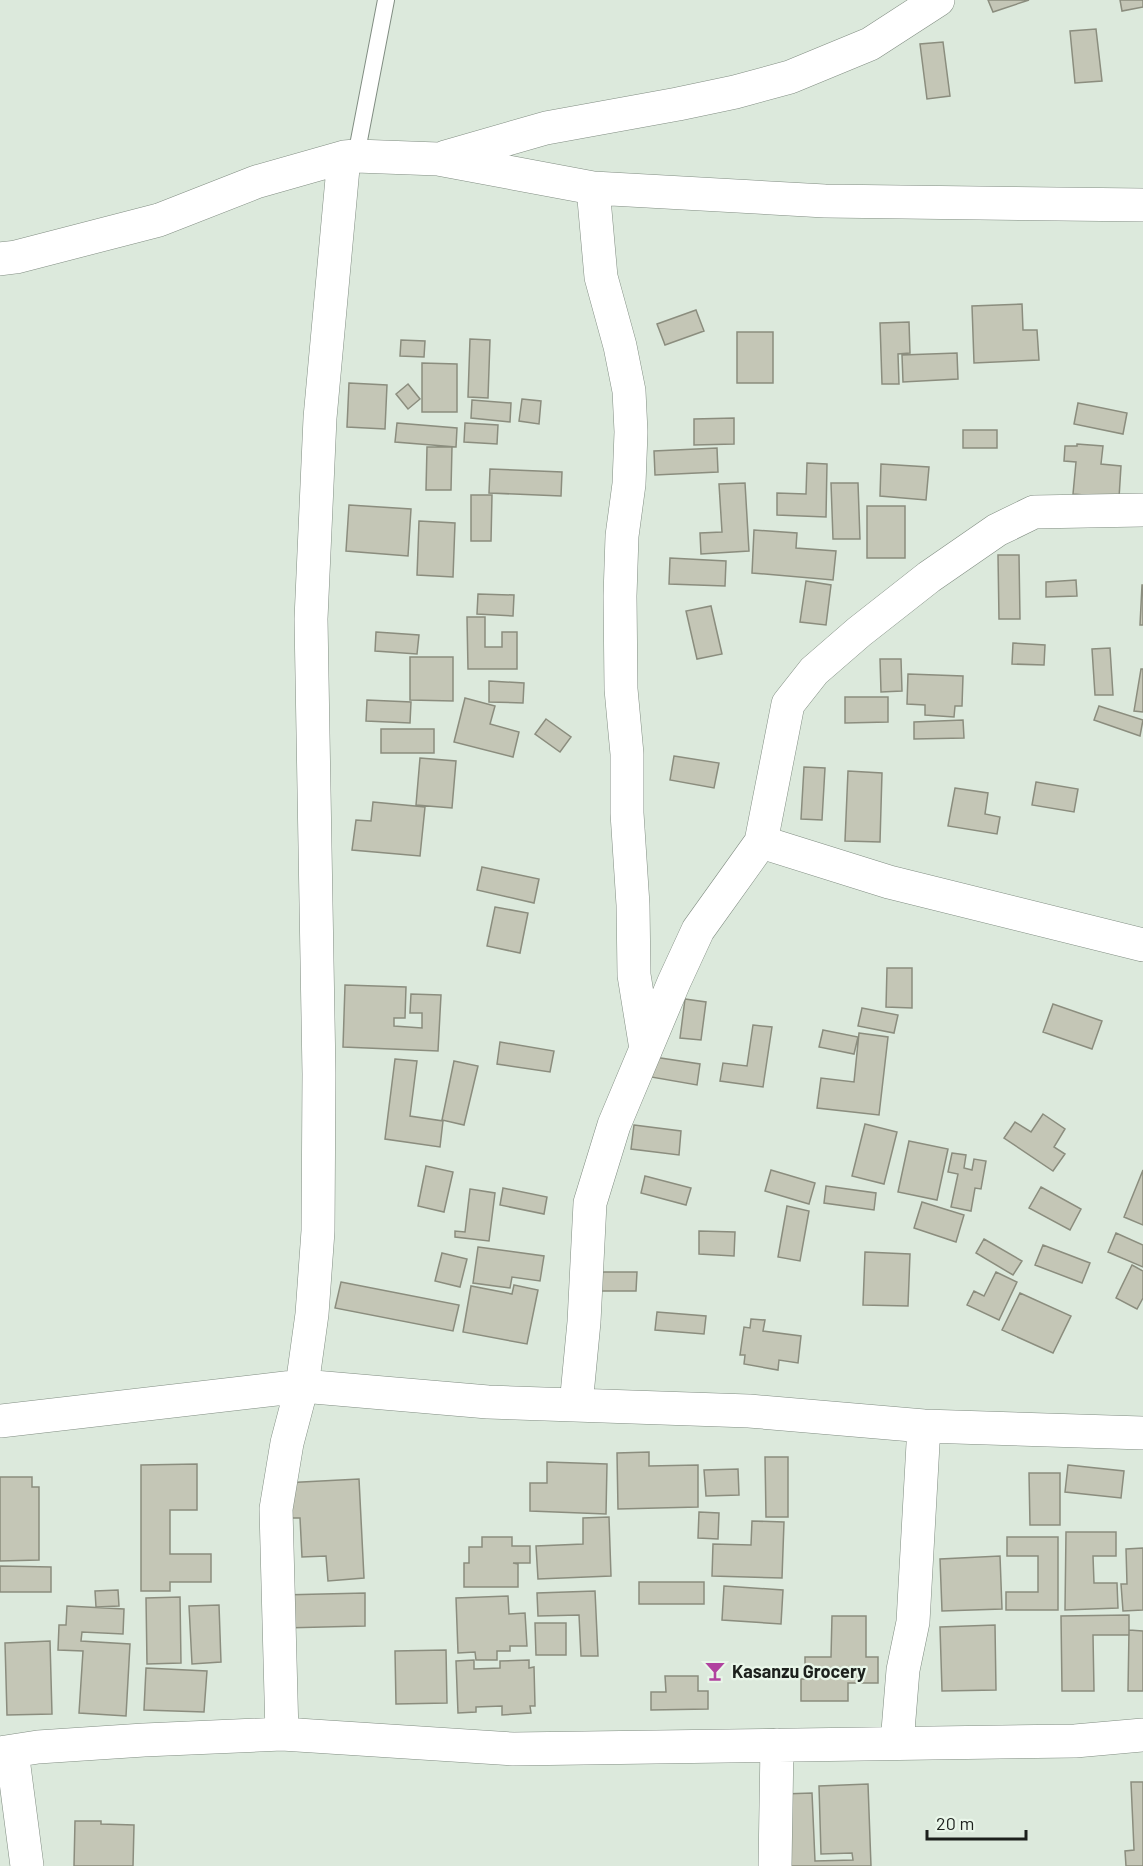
<svg xmlns="http://www.w3.org/2000/svg" width="1143" height="1866" font-family="Barlow,sans-serif">
	<style>
		.building { fill: #c4c6b6; stroke: #8b8d7e; stroke-width: 1.5 }
		.lines { fill: none; stroke-linecap: round; stroke-linejoin: round }
		.lane-casing { stroke: #818d82; stroke-width: 18 }
		.street-casing { stroke: #818d82; stroke-width: 34 }
		.lane { stroke: #fff; stroke-width: 16 }
		.street { stroke: #fff; stroke-width: 33 }
		.labels { text-anchor: middle; dominant-baseline: central; stroke-width: 4.5; stroke-linejoin: round; paint-order: stroke }
		.poi-label { font-size: 18px; font-weight: bold; fill: #1c201c; stroke: #e9f6e9; text-anchor: start }
	</style>
	<rect width="100%" height="100%" fill="#dce9dc"/>
	<path class="building" d="M988,0H1029L993,12Z
		M1120,0H1143V7L1122,11Z
		M1096,29L1102,81L1075,83L1070,31Z
		M943,42L950,96L927,99L920,44Z
		M1022,304L1023,330H1037L1039,360L974,363L972,306Z
		M696,310L704,331L665,345L657,324Z
		M909,322L910,353L898,354L899,384H882L880,323Z
		M737,332H773V383H737Z
		M470,339L490,340L488,398L468,397Z
		M401,340L425,341L424,357L400,356Z
		M957,353L958,379L903,382L902,355Z
		M422,363L457,364V412H422Z
		M349,383L387,385L385,429L347,427Z
		M408,384L420,399L408,409L396,394Z
		M522,399L541,401L539,424L519,421Z
		M472,400L511,403L510,422L471,418Z
		M1078,403L1127,413L1123,434L1074,424Z
		M734,418V444L694,445V419Z
		M397,423L457,428L456,447L395,442Z
		M465,423L498,425L497,444L464,442Z
		M963,430H997V448H963Z
		M1077,444L1103,446L1101,464L1121,466L1119,498L1073,494L1076,462L1064,461L1065,446H1077Z
		M427,447H452L451,490H426Z
		M717,448L718,472L655,475L654,451Z
		M807,463L827,464L826,517L777,515V493L806,494Z
		M881,464L929,467L926,500L880,496Z
		M490,469L562,472L561,496L489,493Z
		M745,483L749,551L701,554L700,533L722,532L719,484Z
		M831,483H858L860,539H833Z
		M471,495H492L491,541H471Z
		M349,505L411,509L408,556L346,551Z
		M867,506H905V558H867Z
		M419,521L455,523L453,577L417,575Z
		M754,530L797,533L796,548L836,551L833,580L752,573Z
		M998,555H1019L1020,619H999Z
		M670,558L726,561L725,586L669,584Z
		M1076,580L1077,596L1046,597V582Z
		M806,581L831,585L826,625L800,622Z
		M1142,585H1143V625H1140Z
		M478,594L514,595L513,616L477,614Z
		M711,606L722,654L697,659L686,611Z
		M467,617H485V647H502V632H517V669H468Z
		M376,632L419,635L417,654L375,651Z
		M1013,643L1045,645L1044,665L1012,664Z
		M1110,648L1113,695H1095L1092,649Z
		M410,657H453V701L410,700Z
		M880,659H901L902,691L881,692Z
		M1141,669H1143V712L1134,711Z
		M908,674L963,676L962,706H955L954,717L925,715V705L907,704Z
		M489,681L524,683L523,703L489,702Z
		M845,697H888V722L845,723Z
		M465,698L495,706L490,724L519,732L513,757L454,742Z
		M367,700L411,702L410,723L366,721Z
		M1099,706L1143,720L1140,736L1094,720Z
		M546,719L571,737L560,752L535,734Z
		M963,720L964,738L914,739V722Z
		M381,729H434V753H381Z
		M674,756L719,763L714,788L670,780Z
		M420,758L456,761L452,808L416,805Z
		M804,767L825,768L822,820L801,819Z
		M848,771L882,773L880,842L845,841Z
		M1036,782L1078,789L1074,812L1032,805Z
		M955,788L988,793L985,814L1000,817L997,834L948,826Z
		M373,802L425,807L420,856L352,850L356,820L371,821Z
		M482,867L539,879L534,903L477,890Z
		M495,907L528,913L520,953L487,946Z
		M887,968H912V1008L886,1007Z
		M345,985L406,987L405,1018H394V1026L422,1028V1013H410L411,994L441,995L438,1051L343,1047Z
		M685,999L706,1002L701,1040L680,1038Z
		M1053,1004L1102,1021L1092,1049L1043,1032Z
		M862,1008L898,1015L894,1033L858,1026Z
		M753,1025L772,1027L763,1087L720,1081L723,1063L747,1066Z
		M823,1030L858,1037L854,1054L819,1047Z
		M859,1033L888,1037L879,1115L817,1108L821,1078L854,1082Z
		M500,1042L554,1051L550,1072L497,1064Z
		M654,1057L700,1064L697,1085L651,1077Z
		M395,1059L417,1061L410,1116L443,1121L440,1147L385,1139Z
		M454,1061L478,1066L464,1125L442,1120Z
		M1043,1114L1065,1129L1054,1147L1065,1154L1053,1171L1004,1138L1015,1122L1031,1132Z
		M865,1124L897,1132L884,1184L852,1176Z
		M634,1125L681,1131L679,1155L631,1149Z
		M909,1141L948,1149L937,1200L898,1192Z
		M952,1153L966,1155L964,1168L972,1170L974,1159L986,1161L981,1189L975,1188L971,1211L951,1207L958,1174L948,1172Z
		M426,1166L453,1172L444,1212L418,1206Z
		M771,1170L815,1183L809,1204L765,1191Z
		M1143,1170V1225L1124,1217Z
		M645,1176L691,1188L686,1205L641,1193Z
		M826,1186L876,1193L874,1210L824,1203Z
		M1041,1187L1081,1209L1070,1230L1029,1208Z
		M503,1188L547,1197L544,1214L500,1205Z
		M470,1189L495,1193L489,1241L455,1237V1231L465,1232Z
		M922,1202L964,1215L956,1242L914,1228Z
		M787,1206L809,1211L800,1261L778,1257Z
		M699,1231L735,1232L734,1256L699,1254Z
		M1116,1233L1143,1245V1267L1108,1252Z
		M984,1239L1022,1261L1013,1275L976,1253Z
		M1043,1245L1090,1263L1082,1283L1035,1265Z
		M478,1247L544,1256L540,1281L512,1277L510,1288L473,1283Z
		M865,1252L910,1254L908,1306L863,1305Z
		M442,1253L467,1259L460,1287L435,1281Z
		M1132,1265L1143,1271V1298L1137,1309L1116,1298Z
		M599,1272H637L636,1291H599Z
		M996,1272L1017,1282L999,1320L967,1305L974,1291L984,1296Z
		M341,1282L459,1305L453,1331L335,1308Z
		M514,1285L538,1290L527,1344L463,1332L471,1286L512,1294Z
		M1020,1293L1071,1316L1053,1353L1002,1330Z
		M657,1312L706,1316L704,1334L655,1330Z
		M751,1319L765,1320L763,1331L801,1336L798,1363L779,1360L778,1370L744,1364L745,1355H740L744,1327L750,1328Z
		M649,1452V1466L698,1465V1507L618,1509L617,1453Z
		M765,1457H788V1517H766Z
		M547,1462L607,1464L606,1514L530,1511V1483H547Z
		M197,1464V1510H170V1554H211V1582H170V1591H141V1465Z
		M1068,1465L1124,1471L1121,1498L1065,1492Z
		M738,1469L739,1495L706,1496L704,1470Z
		M1029,1473H1060V1525H1030Z
		M0,1477H32V1487H39V1560L0,1561Z
		M359,1479L364,1578L328,1581L326,1556L302,1557L300,1518H285L283,1483Z
		M699,1512L719,1513L718,1539L698,1538Z
		M609,1517L611,1576L538,1579L536,1546L583,1544V1518Z
		M752,1521L784,1522L782,1578L712,1576L713,1544L751,1545Z
		M1066,1532H1116V1556H1093L1094,1583H1117L1118,1608L1065,1610Z
		M482,1537H512V1546H530V1563H513L518,1564V1587H464V1563H469V1547H482Z
		M1007,1537H1058V1610H1006V1592H1038V1556H1007Z
		M1143,1548V1610L1123,1611L1121,1584H1127L1126,1549Z
		M1000,1556L1002,1609L942,1611L940,1559Z
		M0,1566L51,1567V1592H0Z
		M639,1582H704V1604H639Z
		M724,1586L783,1590L781,1624L722,1620Z
		M118,1590L119,1606L96,1607L95,1591Z
		M595,1591L598,1656H581L579,1615L538,1616L537,1593Z
		M365,1593V1626L283,1628L281,1595Z
		M508,1596L509,1614L525,1613L527,1646H510V1651H497V1660H476L475,1652L458,1653L456,1598Z
		M180,1597L181,1663L147,1664L146,1598Z
		M219,1605L221,1662L192,1664L189,1606Z
		M67,1606L124,1609L123,1634L82,1632L81,1641L130,1644L126,1716L79,1713L83,1651L58,1650L59,1625H66Z
		M1129,1615V1635H1093L1094,1691H1062L1061,1616Z
		M832,1616H866V1657H878V1683H848V1701H801V1679H805V1657H831Z
		M535,1623H566V1655H536Z
		M995,1625L996,1690L942,1691L940,1627Z
		M1129,1630L1143,1631V1691H1128Z
		M50,1641L52,1714L7,1715L5,1643Z
		M446,1650L447,1703L396,1704L395,1651Z
		M474,1660V1669L500,1668V1661L529,1660V1668L534,1667L535,1706H530L531,1713L502,1715V1706L476,1707V1712L458,1713L456,1661Z
		M146,1668L207,1671L204,1712L144,1710Z
		M665,1676H698V1691H708V1709L651,1710V1692H666Z
		M1131,1782H1143V1866H1126L1125,1851L1134,1850Z
		M868,1784L871,1866H785L783,1794L812,1793L815,1861L853,1860L852,1853L821,1854L819,1786Z
		M75,1821H101V1824L134,1825L133,1866H74Z"/>
	<g class="lines">
		<g class="lane-casing">
			<path id="lane" d="M356,156L386,0"/>
		</g>
		<g class="street-casing">
			<path id="street" d="M445,157L546,128L678,104L735,92L790,77L870,44L938,0
				M593,188L601,277L620,346L629,391L631,432L629,484L622,536L620,596L621,689L627,754V813L633,905L634,975L646,1049
				M0,259L16,257L159,220L256,182L344,157L356,156L438,159L593,188L825,201L1143,205
				M761,842L889,882L1143,945
				M576,1405L584,1322L590,1203L614,1125L674,982L698,930L761,842L788,704L814,671L859,632L929,577L997,530L1034,512L1143,510
				M0,1421L302,1386L488,1402L749,1411L924,1426L1143,1433
				M282,1734L276,1509L287,1443L302,1386L312,1314L318,1231L319,1074L311,619L320,418L344,157
				M897,1743L903,1670L913,1622L924,1426
				M12,1751L27,1866
				M0,1753L38,1747L144,1740L282,1734L513,1749L1075,1741L1143,1735
				M775,1866L777,1745"/>
		</g>
		<use href="#lane" class="lane"/>
		<use href="#street" class="street"/>
	</g>
	<defs>
		<g id="bar-bare" transform="scale(1.62)"><path d="M-6-5H6L.8 .8V4.5H3.5V6h-7V4.5H-.8V.8Z" fill="#b0429f" stroke="#e9f6e9" stroke-width="2.5" paint-order="stroke"/></g>
	</defs>
	<g fill-rule="evenodd">
		<use href="#bar-bare" x="715" y="1671"/>
	</g>
	<g class="labels">
		<g class="poi-label">
			<text x="732" y="1671">Kasanzu Grocery</text>
		</g>
	</g>
	<path d="M927 1830v9h99v-9" fill="none" stroke="#1c201c" stroke-width="3"/>
	<text x="936" y="1830" font-size="18" fill="#1c201c" stroke="#e9f6e9" stroke-width="4.5" paint-order="stroke">20 m</text>
</svg>
